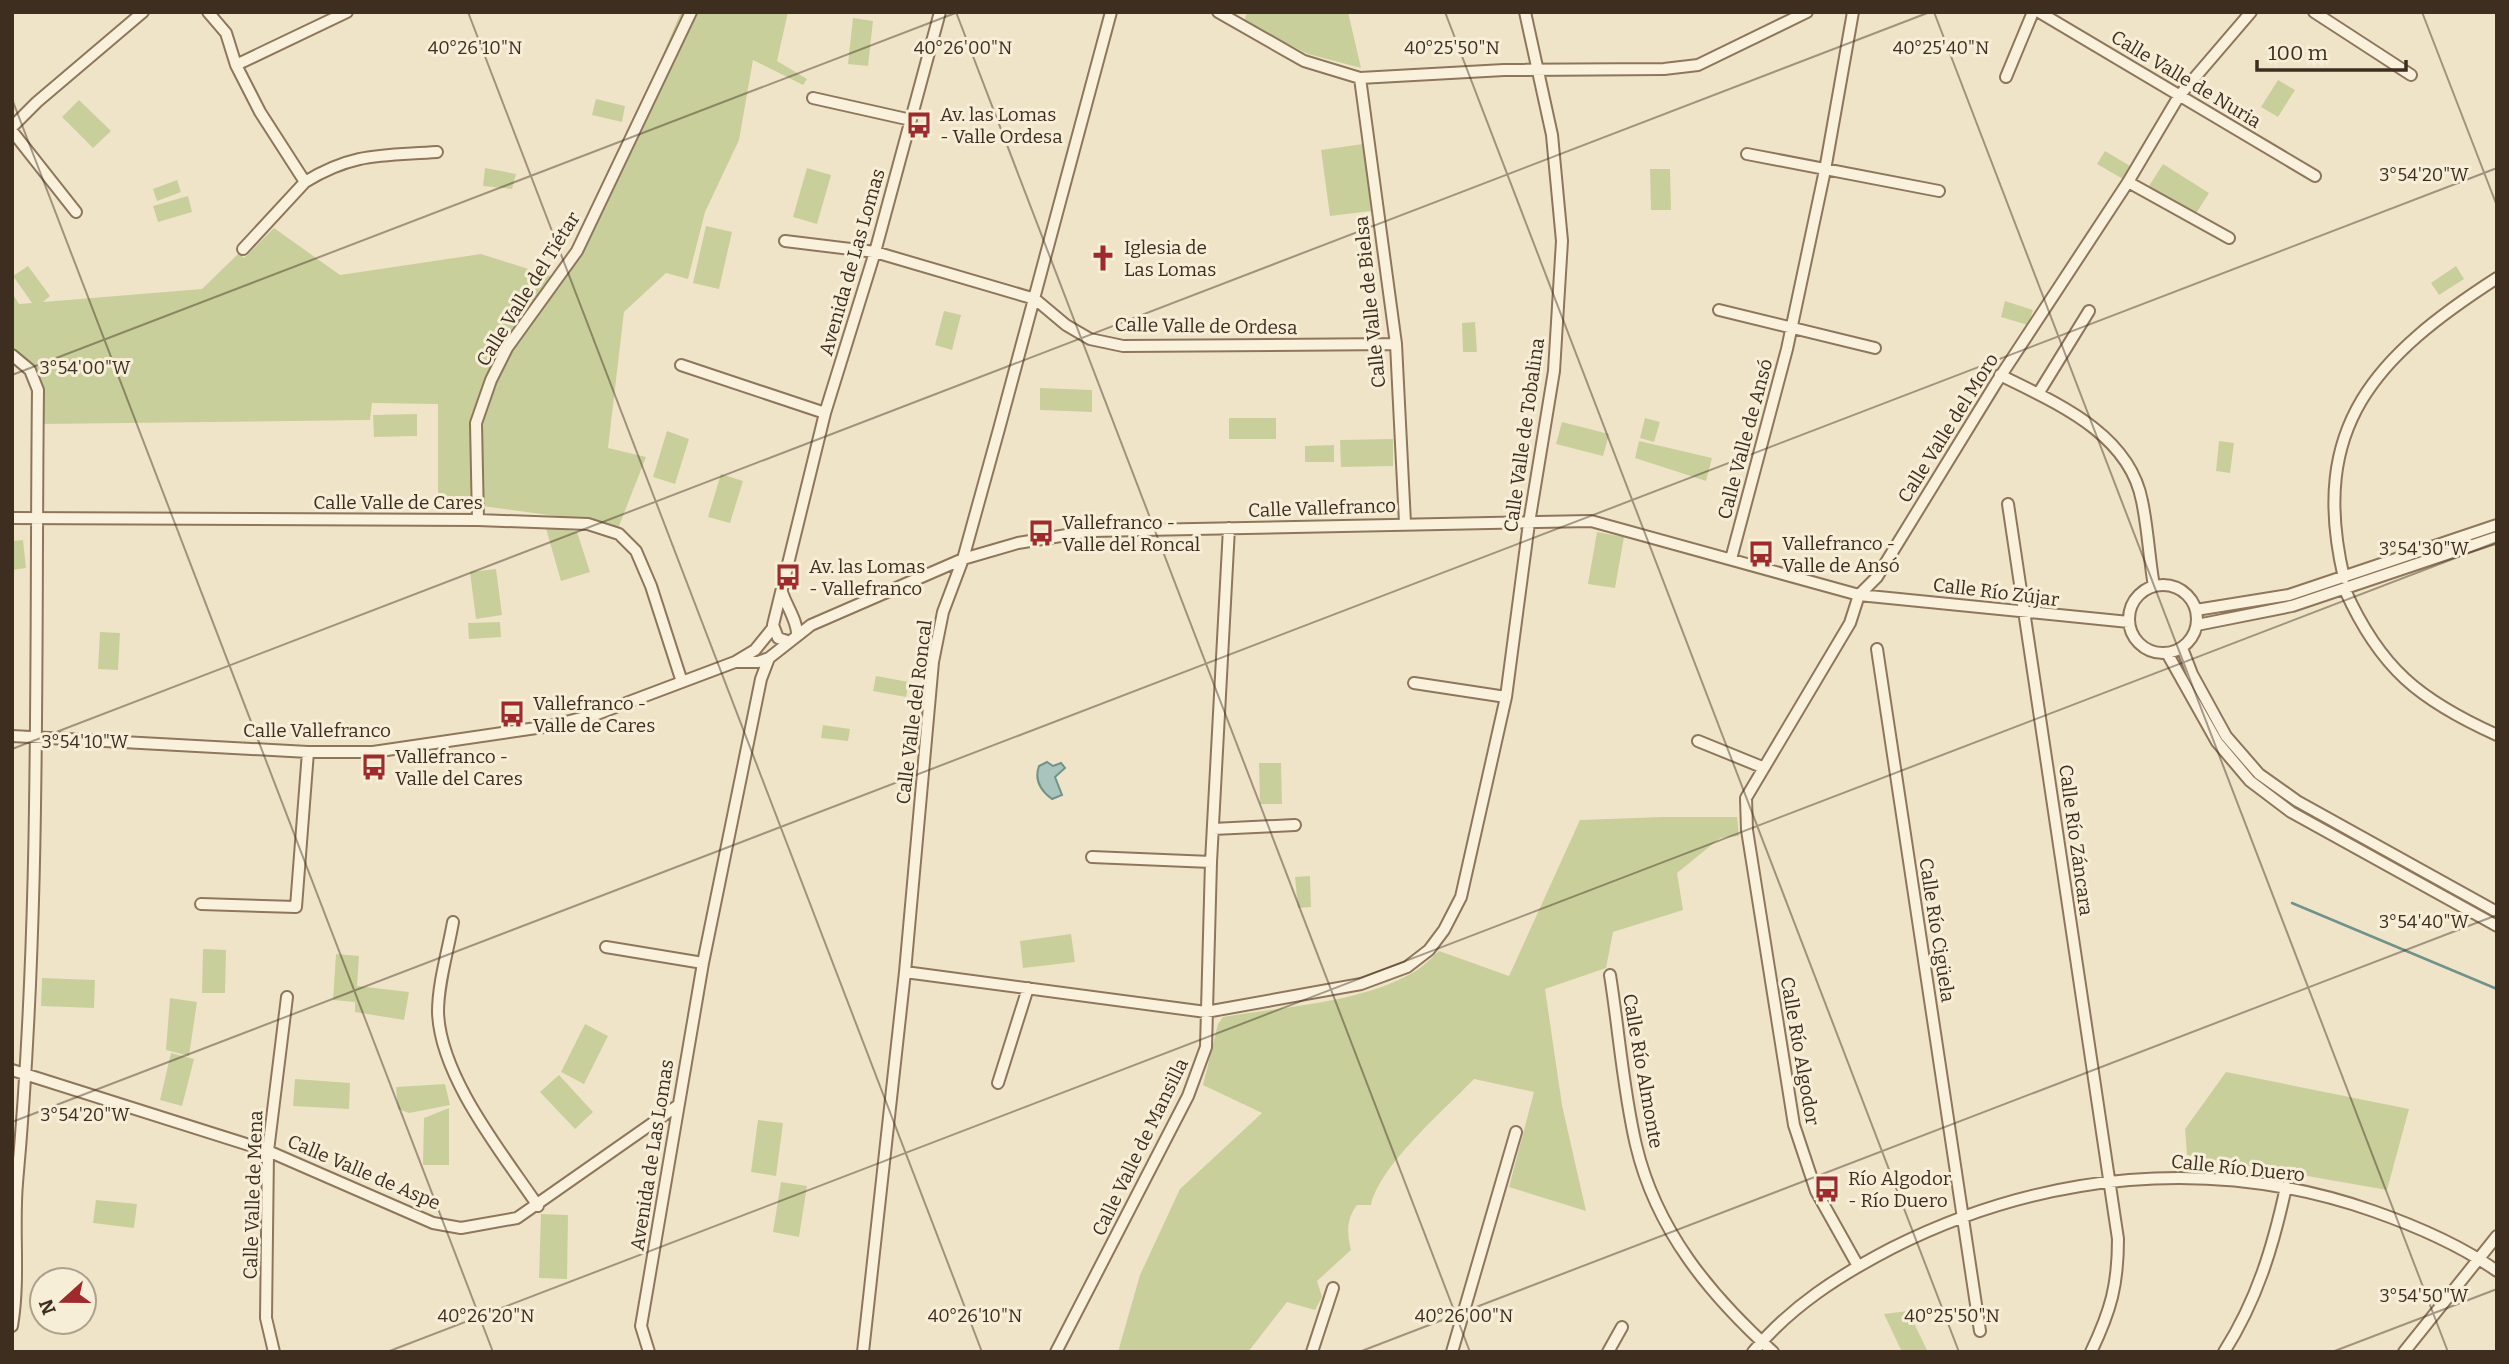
<svg xmlns="http://www.w3.org/2000/svg" width="2509" height="1364" font-family="Bitter,serif">
	<style>
		.green { fill: #c9cf9b }
		.water { fill: #a9c4bc; stroke: #6f938a; stroke-width: 2 }
		.lines { fill: none; stroke-linecap: round; stroke-linejoin: round }
		.stream { stroke: #6f938a; stroke-width: 2.5 }
		.minor-casing { stroke: #8d765c; stroke-width: 14 }
		.minor { stroke: #faf1dc; stroke-width: 10 }
		.ticks { fill: none; stroke: #3d2e20; stroke-width: 2; stroke-opacity: 0.45 }
		.labels { text-anchor: middle; dominant-baseline: central; stroke-width: 6; stroke-linejoin: round; paint-order: stroke }
		.street-label { font-size: 19px; fill: #3d2e20; stroke: #f7eed8 }
		.poi-label { font-size: 19px; fill: #3d2e20; stroke: #f7eed8; text-anchor: start }
		.ticks-label { font-size: 18px; text-anchor: middle; fill: #3d2e20; stroke: #f7eed8; stroke-width: 6; stroke-linejoin: round; paint-order: stroke }
	</style>
	<rect width="100%" height="100%" fill="#f0e4c8"/>
	<path class="green" d="M681,12H788L777,61L807,79L803,85L753,60L739,140L705,212L688,279L666,273L624,312L608,448L646,457L617,531L585,520L438,500V404L372,403L370,420L40,424L33,368L12,349V293L19,304L32,303L13,276L28,266L50,296L43,302L202,289L239,253L244,258L274,228L340,275L481,254L554,277C608,195 642,102 681,12Z
		M1247,12H1348L1361,68L1308,54L1244,22Z
		M853,18L873,21L868,66L848,64Z
		M2278,80L2295,90L2278,117L2261,107Z
		M596,99L625,106L622,122L592,115Z
		M79,100L111,131L93,148L62,117Z
		M1363,144L1371,211L1330,216L1321,150Z
		M2105,151L2130,166L2123,179L2097,164Z
		M2163,164L2209,193L2195,215L2149,186Z
		M485,168L516,174L512,189L483,186Z
		M807,168L831,175L817,224L793,217Z
		M1650,169H1670L1671,210H1651Z
		M177,180L181,192L157,201L153,189Z
		M188,196L192,212L158,222L153,206Z
		M706,226L732,232L719,289L693,283Z
		M2456,266L2464,279L2439,295L2431,283Z
		M2005,301L2033,310L2028,325L2001,317Z
		M944,311L961,315L952,350L935,345Z
		M1475,322L1477,352H1463L1462,323Z
		M1040,388L1092,390V412L1040,410Z
		M417,414V436L374,437L373,415Z
		M1229,418H1276V439H1229Z
		M1645,418L1660,422L1654,442L1640,438Z
		M1562,422L1609,434L1603,456L1556,444Z
		M667,431L689,439L675,484L653,477Z
		M1393,439V466L1341,467L1340,440Z
		M1639,441L1712,458L1706,481L1635,458Z
		M2219,441L2234,443L2230,473L2216,471Z
		M1334,445V462H1305V446Z
		M721,474L743,481L730,523L708,517Z
		M545,525L577,532L590,572L561,581Z
		M1597,532L1624,537L1615,588L1588,584Z
		M23,540L26,568L12,570V541Z
		M496,569L502,615L476,619L470,572Z
		M500,622L501,637L469,639L468,623Z
		M100,632L120,633L118,670L98,669Z
		M876,676L909,682L906,697L873,691Z
		M823,725L850,729L848,741L821,738Z
		M1259,763H1281L1282,804H1260Z
		M1663,817H1737L1739,836L1720,838L1677,873L1683,910L1613,932L1606,968L1545,989L1562,1105L1586,1211L1509,1187L1534,1092L1474,1079C1444,1110 1380,1165 1371,1205H1357C1346,1219 1347,1234 1351,1250L1317,1281L1322,1297L1315,1310L1287,1302L1248,1352H1118L1140,1275L1180,1189L1262,1113L1203,1085L1218,1024L1223,1017C1285,1006 1358,1004 1414,972C1423,967 1431,958 1439,951L1509,976L1580,820Z
		M1310,876L1311,907L1298,908L1295,877Z
		M1071,934L1075,962L1023,968L1020,941Z
		M203,949L226,950L225,993H202Z
		M336,954L359,956L357,986L409,992L404,1020L355,1012V1002L333,1000Z
		M42,978L95,980L94,1008L41,1006Z
		M170,998L197,1002L189,1056L166,1050Z
		M585,1024L608,1036L584,1084L561,1072Z
		M171,1053L194,1059L182,1106L160,1100Z
		M2226,1072L2409,1109L2387,1190L2187,1155L2185,1129Z
		M559,1075L593,1112L575,1129L540,1092Z
		M295,1079L350,1083L349,1109L293,1106Z
		M445,1084L450,1105L409,1113L398,1109L396,1087Z
		M449,1108V1165H423L424,1118Z
		M758,1120L783,1123L776,1176L751,1172Z
		M781,1182L807,1186L799,1237L773,1232Z
		M96,1200L137,1204L134,1228L93,1223Z
		M541,1214L568,1215L567,1279L539,1278Z
		M1908,1311L1928,1352H1902L1884,1314Z"/>
	<path class="water" d="M1047,762L1053,766L1061,763L1065,768L1055,777L1062,795L1052,799C1041,791 1034,780 1039,766Z"/>
	<g class="lines">
		<path class="stream" d="M2292,903L2497,989"/>
		<g class="minor-casing">
			<path id="minor" d="M208,12L226,33L236,65L347,12
				M1218,12L1304,61L1360,78L1504,70L1664,69L1698,65L1807,12
				M2039,12L2315,176
				M2314,12L2411,75
				M236,65L260,112L305,182C354,152 383,156 437,152
				M2006,77L2033,12
				M1360,78L1396,344L1405,523
				M813,98L911,120
				M12,127L37,102L143,12
				M12,131L76,212
				M1747,154L1939,191
				M2128,182L2229,238
				M785,241L875,252L1035,299L1066,325L1090,339L1123,346L1396,344
				M243,249L305,182
				M1719,310L1875,348
				M12,355L30,370L38,390C35,654 41,920 17,1183C13,1230 20,1279 12,1326
				M681,365L825,413
				M2000,375C2056,403 2129,433 2142,501C2148,529 2149,558 2154,586
				M2038,394L2089,311
				M2008,504L2118,1239C2118,1285 2111,1310 2091,1352
				M12,518L478,520L588,524L619,534L636,551L651,586L682,682
				M478,520L476,423L491,380L507,348L577,251L691,12
				M1731,559L1787,349L1825,170L1853,12
				M2344,578C2308,426 2376,356 2497,278
				M2129 619a34 34 0 1 1 68 0a34 34 0 1 1-68 0Z
				M2345,590C2380,668 2419,700 2497,735
				M782,592C786,605 798,622 797,635
				M2196,610L2289,595L2497,525
				M2197,625L2292,606L2497,537
				M787,641L778,638L773,625L825,413L875,252L940,12
				M2182,648L2192,674L2226,736L2259,774L2297,801L2497,912
				M1877,649L1980,1331
				M2167,653L2217,742L2250,781L2291,812L2497,926
				M735,662H758L769,658L811,625L963,559L1018,543L1091,531L1591,521L1859,595L2129,622
				M1414,683L1506,697
				M12,736L308,752H373L550,726L597,714L735,662L755,650L772,629
				M1698,741L1762,767
				M1213,829L1295,825
				M1092,857L1211,862
				M201,904L296,907L308,752
				M453,922C448,951 438,983 438,1012C440,1077 503,1154 538,1206
				M606,947L703,963
				M905,972L1206,1012L1361,984L1407,967L1429,950L1444,930L1461,897L1506,697L1529,523L1554,371L1562,241L1552,135L1525,12
				M1610,975C1619,1031 1623,1090 1636,1145C1656,1230 1710,1295 1773,1352
				M12,1070L268,1151L433,1223L461,1228L517,1218L677,1106
				M998,1083L1028,988
				M1858,1266L1816,1191L1794,1125L1747,830L1746,798L1850,623L1859,595L1877,577L1996,383L2128,182L2179,96L2251,12
				M274,1352L266,1318L268,1151L287,997
				M649,1352L641,1326L703,963L761,679L769,658
				M863,1352L905,972L933,662L943,612L963,559L999,429L1111,12
				M1056,1352L1188,1096L1206,1047L1211,862L1229,528
				M1312,1352L1333,1288
				M1452,1352L1516,1132
				M1608,1352L1622,1327
				M1753,1352C1791,1306 1840,1275 1892,1248C2043,1172 2213,1155 2373,1211C2416,1226 2460,1245 2497,1271
				M2224,1352C2257,1300 2273,1247 2286,1187
				M2404,1352L2497,1236"/>
		</g>
		<use href="#minor" class="minor"/>
	</g>
	<path class="ticks" d="M468,12L982,1352M956,12L1470,1352M1445,12L1959,1352M1934,12L2448,1352M2422,12L2497,206M12,99L493,1352M12,375L958,12M12,749L1930,12M12,1122L2497,168M387,1352L2497,542M1359,1352L2497,915M2332,1352L2497,1289"/>
	<defs>
		<g id="bus-bare" transform="scale(2.1)"><path d="M-5-6H5V4H4V6H2V4H-2V6H-4V4H-5ZM-3.5-4V0h7V-4ZM-3.5 1.2v1.5H-2V1.2ZM2 1.2v1.5H3.5V1.2Z" fill="#9e2a2b" stroke="#f7eed8" stroke-width="2.5" paint-order="stroke"/></g>
		<g id="church-bare" transform="scale(2.1)"><path d="M-1.2-6h2.4v3.5h3.3v2.4h-3.3V6h-2.4V-.1h-3.3v-2.4h3.3Z" fill="#9e2a2b" stroke="#f7eed8" stroke-width="2.5" paint-order="stroke"/></g>
	</defs>
	<g fill-rule="evenodd">
		<use href="#bus-bare" x="919" y="125"/>
		<use href="#church-bare" x="1103" y="258"/>
		<use href="#bus-bare" x="1041" y="533"/>
		<use href="#bus-bare" x="1761" y="554"/>
		<use href="#bus-bare" x="788" y="577"/>
		<use href="#bus-bare" x="512" y="714"/>
		<use href="#bus-bare" x="374" y="767"/>
		<use href="#bus-bare" x="1827" y="1189"/>
	</g>
	<g class="labels">
		<g class="street-label">
			<text transform="translate(2186 79) rotate(31)">Calle Valle de Nuria</text>
			<text transform="translate(852 262) rotate(-74)">Avenida de Las Lomas</text>
			<text transform="translate(528 289) rotate(-58)">Calle Valle del Tiétar</text>
			<text transform="translate(1370 302) rotate(-96)">Calle Valle de Bielsa</text>
			<text transform="translate(1206 326) rotate(1)">Calle Valle de Ordesa</text>
			<text transform="translate(1948 428) rotate(-58)">Calle Valle del Moro</text>
			<text transform="translate(1524 435) rotate(-82)">Calle Valle de Tobalina</text>
			<text transform="translate(1745 439) rotate(-75)">Calle Valle de Ansó</text>
			<text x="398" y="502">Calle Valle de Cares</text>
			<text transform="translate(1322 508) rotate(-2)">Calle Vallefranco</text>
			<text transform="translate(1996 592) rotate(7)">Calle Río Zújar</text>
			<text transform="translate(914 712) rotate(-83)">Calle Valle del Roncal</text>
			<text x="317" y="730">Calle Vallefranco</text>
			<text transform="translate(2076 840) rotate(82)">Calle Río Záncara</text>
			<text transform="translate(1937 930) rotate(81)">Calle Río Cigüela</text>
			<text transform="translate(1800 1051) rotate(80)">Calle Río Algodor</text>
			<text transform="translate(1643 1071) rotate(80)">Calle Río Almonte</text>
			<text transform="translate(1140 1147) rotate(-64)">Calle Valle de Mansilla</text>
			<text transform="translate(652 1155) rotate(-81)">Avenida de Las Lomas</text>
			<text transform="translate(2238 1168) rotate(6)">Calle Río Duero</text>
			<text transform="translate(364 1172) rotate(23)">Calle Valle de Aspe</text>
			<text transform="translate(253 1195) rotate(-88)">Calle Valle de Mena</text>
		</g>
		<g class="poi-label">
			<text x="940" y="114">Av. las Lomas<tspan x="940" dy="22">- Valle Ordesa</tspan></text>
			<text x="1124" y="247">Iglesia de<tspan x="1124" dy="22">Las Lomas</tspan></text>
			<text x="1062" y="522">Vallefranco -<tspan x="1062" dy="22">Valle del Roncal</tspan></text>
			<text x="1782" y="543">Vallefranco -<tspan x="1782" dy="22">Valle de Ansó</tspan></text>
			<text x="809" y="566">Av. las Lomas<tspan x="809" dy="22">- Vallefranco</tspan></text>
			<text x="533" y="703">Vallefranco -<tspan x="533" dy="22">Valle de Cares</tspan></text>
			<text x="395" y="756">Vallefranco -<tspan x="395" dy="22">Valle del Cares</tspan></text>
			<text x="1848" y="1178">Río Algodor<tspan x="1848" dy="22">- Río Duero</tspan></text>
		</g>
	</g>
	<g class="ticks-label">
		<text x="1452" y="54">40°25'50"N</text>
		<text x="475" y="54">40°26'10"N</text>
		<text x="963" y="54">40°26'00"N</text>
		<text x="1941" y="54">40°25'40"N</text>
		<text x="2424" y="181">3°54'20"W</text>
		<text x="85" y="374">3°54'00"W</text>
		<text x="2424" y="555">3°54'30"W</text>
		<text x="85" y="748">3°54'10"W</text>
		<text x="2424" y="928">3°54'40"W</text>
		<text x="85" y="1121">3°54'20"W</text>
		<text x="2424" y="1302">3°54'50"W</text>
		<text x="486" y="1322">40°26'20"N</text>
		<text x="975" y="1322">40°26'10"N</text>
		<text x="1464" y="1322">40°26'00"N</text>
		<text x="1952" y="1322">40°25'50"N</text>
	</g>
	<rect width="2509" height="1364" fill="none" stroke="#3d2e20" stroke-width="28"/>
	<g transform="translate(63 1301) rotate(249)"><circle r="33" fill="#f7eed8" stroke="#ada18e" stroke-width="2"/>
	<path d="M0-5L12 26L0 18L-12 26Z" fill="#9e2a2b"/>
	<text y="-10" font-size="19" font-weight="bold" text-anchor="middle" fill="#3d2e20">N</text>
	</g>
	<path d="M2257 60v10h149v-10" fill="none" stroke="#3d2e20" stroke-width="3.5"/>
	<text x="2268" y="60" font-size="21" fill="#3d2e20" stroke="#f7eed8" stroke-width="5" paint-order="stroke">100 m</text>
</svg>
